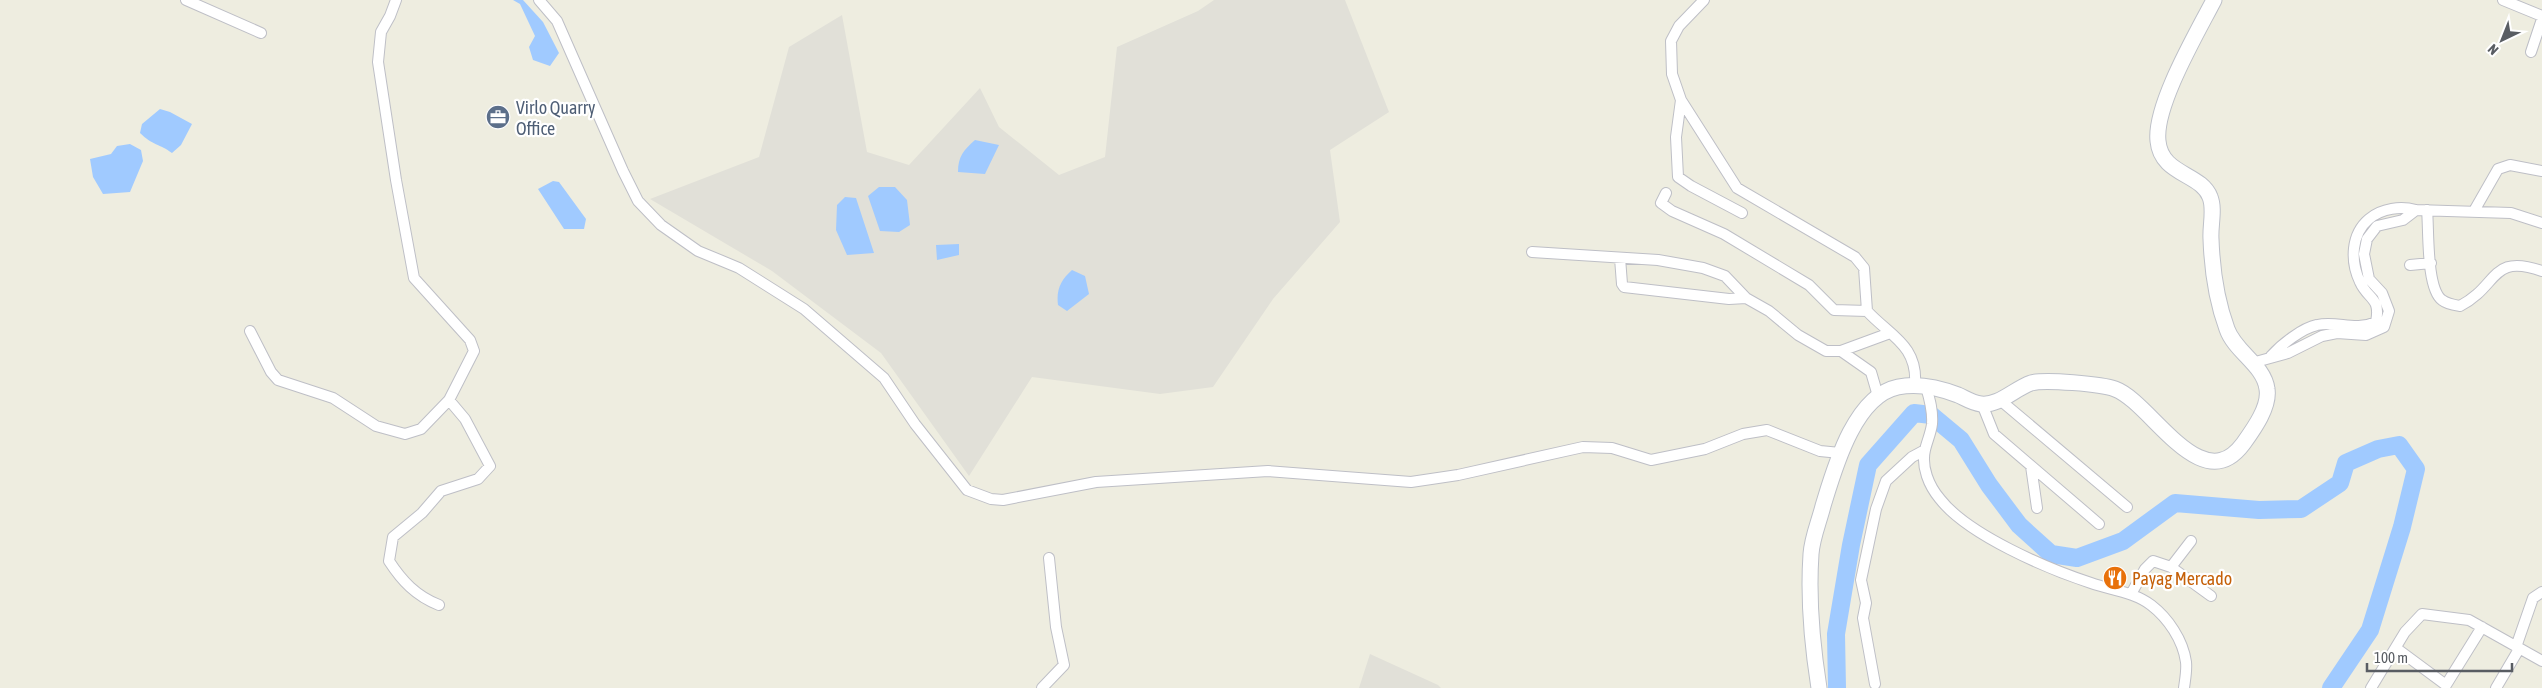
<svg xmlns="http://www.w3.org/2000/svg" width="2542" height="688" font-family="'Asap Condensed',sans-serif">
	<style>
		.industrial { fill: #e1e0d8 }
		.water { fill: #a0caff }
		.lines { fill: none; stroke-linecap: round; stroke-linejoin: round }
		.river { stroke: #a0caff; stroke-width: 18 }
		.minor-casing { stroke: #bebfc6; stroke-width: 12 }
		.secondary-casing { stroke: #bdc0c8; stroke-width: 17 }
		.minor { stroke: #fff; stroke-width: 10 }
		.secondary { stroke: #fff; stroke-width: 15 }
		.labels { text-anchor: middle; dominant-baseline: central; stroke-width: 4.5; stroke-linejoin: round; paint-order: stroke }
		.service-label { font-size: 18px; fill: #4e5e75; stroke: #fff; text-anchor: start }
		.food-label { font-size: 18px; fill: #c56008; stroke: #fff; text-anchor: start }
	</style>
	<rect width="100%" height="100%" fill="#eeede0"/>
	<path class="industrial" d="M1214,0H1345L1389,112L1330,150L1340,222L1273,299L1213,387L1160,394L1032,377L969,476L881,353L772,271L650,199L759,157L789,47L842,15L867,152L909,165L980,88L999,127L1059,175L1105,157L1117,47L1198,11Z
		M1370,654L1438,685L1441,688H1359Z"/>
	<path class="water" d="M513,0H523L543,22L559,53L550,66L533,60L529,47L535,36L520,4Z
		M160,109L170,112L192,124L181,145L172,153C160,144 152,145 140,133L142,124Z
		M975,140L999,145L985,174L958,172C958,156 964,150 975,140Z
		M130,144L141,150L143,161L130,192L103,194L93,177L90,159L111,154L117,146Z
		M553,181L559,182L586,219L584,229H564L538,189Z
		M879,187H895L907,200L910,225L899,232L880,231L868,196Z
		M845,197L856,198L874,253L847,255L836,230L837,205Z
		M959,244V255L937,260L936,245Z
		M1072,270L1085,276L1089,294L1067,311L1058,305C1056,289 1061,280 1072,270Z"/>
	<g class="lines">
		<path class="river" d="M1837,688L1836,634L1851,545L1868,465L1914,413L1931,415L1961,440L1989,485L2019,525L2051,554L2077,558L2123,541L2175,503L2259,510L2301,509L2340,483L2346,463L2378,449L2399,445L2416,469L2402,527L2370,630L2331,688"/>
		<g class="minor-casing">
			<path id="minor" d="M186,0L261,33
				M396,0L390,16L381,32L378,62L396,180L414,278L470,340L474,351L449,400L465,419L490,466L478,479L441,491L422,513L393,537L389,561C402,581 416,596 439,605
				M539,0L557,21L623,171L638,201L661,225L698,251L739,268L804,309L884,378L915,424L967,490L991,499L1003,500L1096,482L1268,471L1411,482L1458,475L1583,447L1612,448L1651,460L1705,449L1743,434L1767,430L1820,451L1840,453
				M1704,0L1679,26L1671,41L1672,74L1681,100L1737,188L1855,257L1864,268L1867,311C1890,336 1918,345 1915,385
				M2503,0L2542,16
				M2531,52L2542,19
				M1681,100L1676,137L1678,177L1691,186L1742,213
				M1666,193L1661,203L1672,211L1724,234L1809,285L1834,310L1867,311
				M2427,210C2429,229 2426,288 2442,300C2447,304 2454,305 2460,306C2499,286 2490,253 2542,271
				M2474,211L2498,169L2510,165L2542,171
				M1532,252L1658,260L1703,268L1725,276L1746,298L1769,311L1798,335L1826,351H1841L1890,333
				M1620,258L1622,284L1624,287L1729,299L1746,298
				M2410,265L2431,263
				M250,331L271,372L278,380L333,398L376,426L405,434L421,429L449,400
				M1841,351L1871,372L1878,396
				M2271,356C2281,345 2302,328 2317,325C2338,320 2354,332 2376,322C2381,297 2368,300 2360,282C2350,261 2351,234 2369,219C2382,208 2401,206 2416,210L2511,213L2542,223
				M2252,363L2288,353L2322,336L2337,333L2366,335L2384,327L2389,311L2382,293L2369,279L2364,254L2367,239L2377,226L2403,220L2416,210
				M1926,387C1930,400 1933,411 1932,424C1931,433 1927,441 1925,450C1921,467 1929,486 1940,499C1968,535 2048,569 2091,583C2111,590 2134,592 2151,605C2168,618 2183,640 2186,662C2187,670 2185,680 2184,688
				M2000,400L2127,507
				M1982,404L1994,434L2099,524
				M2031,466L2037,508
				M2171,567L2191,541
				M2131,594L2145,569L2153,561L2171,567L2211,596
				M2516,647L2533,598L2542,592
				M2396,648L2446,685L2482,627
				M1875,684L1863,618L1866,603L1861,580L1876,509L1886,481L1912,457L1925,450
				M1042,688L1064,665L1056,627L1049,558
				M2371,688L2405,632L2422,614L2469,620L2542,661
				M2496,688L2519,649"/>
		</g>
		<g class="secondary-casing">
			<path id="secondary" d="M1819,688C1812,644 1808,598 1811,554C1812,538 1819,522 1823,506C1834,470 1854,396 1898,387C1917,383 1940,388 1958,395C1965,398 1972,403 1981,404C1999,406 2014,389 2031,383C2044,379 2102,384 2115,389C2151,402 2201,500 2243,444C2253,430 2270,407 2267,389C2264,365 2235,352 2227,329C2217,302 2212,268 2211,239C2210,226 2215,209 2210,197C2201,173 2161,175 2158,141C2154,106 2197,33 2214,0"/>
		</g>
		<use href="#minor" class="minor"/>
		<use href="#secondary" class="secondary"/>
	</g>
	<defs>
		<g id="office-disc" transform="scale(1.25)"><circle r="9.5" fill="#5c6f8a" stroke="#fff"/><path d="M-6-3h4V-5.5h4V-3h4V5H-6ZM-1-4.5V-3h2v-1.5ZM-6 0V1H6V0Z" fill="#fff"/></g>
		<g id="restaurant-disc" transform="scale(1.25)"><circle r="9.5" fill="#e8710a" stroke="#fff"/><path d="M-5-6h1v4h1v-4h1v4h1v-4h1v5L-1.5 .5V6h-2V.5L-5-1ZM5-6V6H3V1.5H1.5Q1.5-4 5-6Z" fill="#fff"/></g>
	</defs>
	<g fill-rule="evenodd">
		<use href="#office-disc" x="498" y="117"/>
		<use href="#restaurant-disc" x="2115" y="578"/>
	</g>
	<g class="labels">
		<g class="service-label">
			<text x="516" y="107">Virlo Quarry<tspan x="516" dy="21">Office</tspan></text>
		</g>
		<g class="food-label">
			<text x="2132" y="578">Payag Mercado</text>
		</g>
	</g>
	<g transform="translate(2502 40) rotate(223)" stroke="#ffffff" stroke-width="4" paint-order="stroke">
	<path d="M0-4L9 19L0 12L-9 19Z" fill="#595d63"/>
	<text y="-8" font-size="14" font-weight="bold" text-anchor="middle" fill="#595d63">N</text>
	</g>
	<path d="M2367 663v8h145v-8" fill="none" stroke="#595d63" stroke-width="2.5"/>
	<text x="2374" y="663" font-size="15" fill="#595d63" stroke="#ffffff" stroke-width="4" paint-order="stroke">100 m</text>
</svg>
